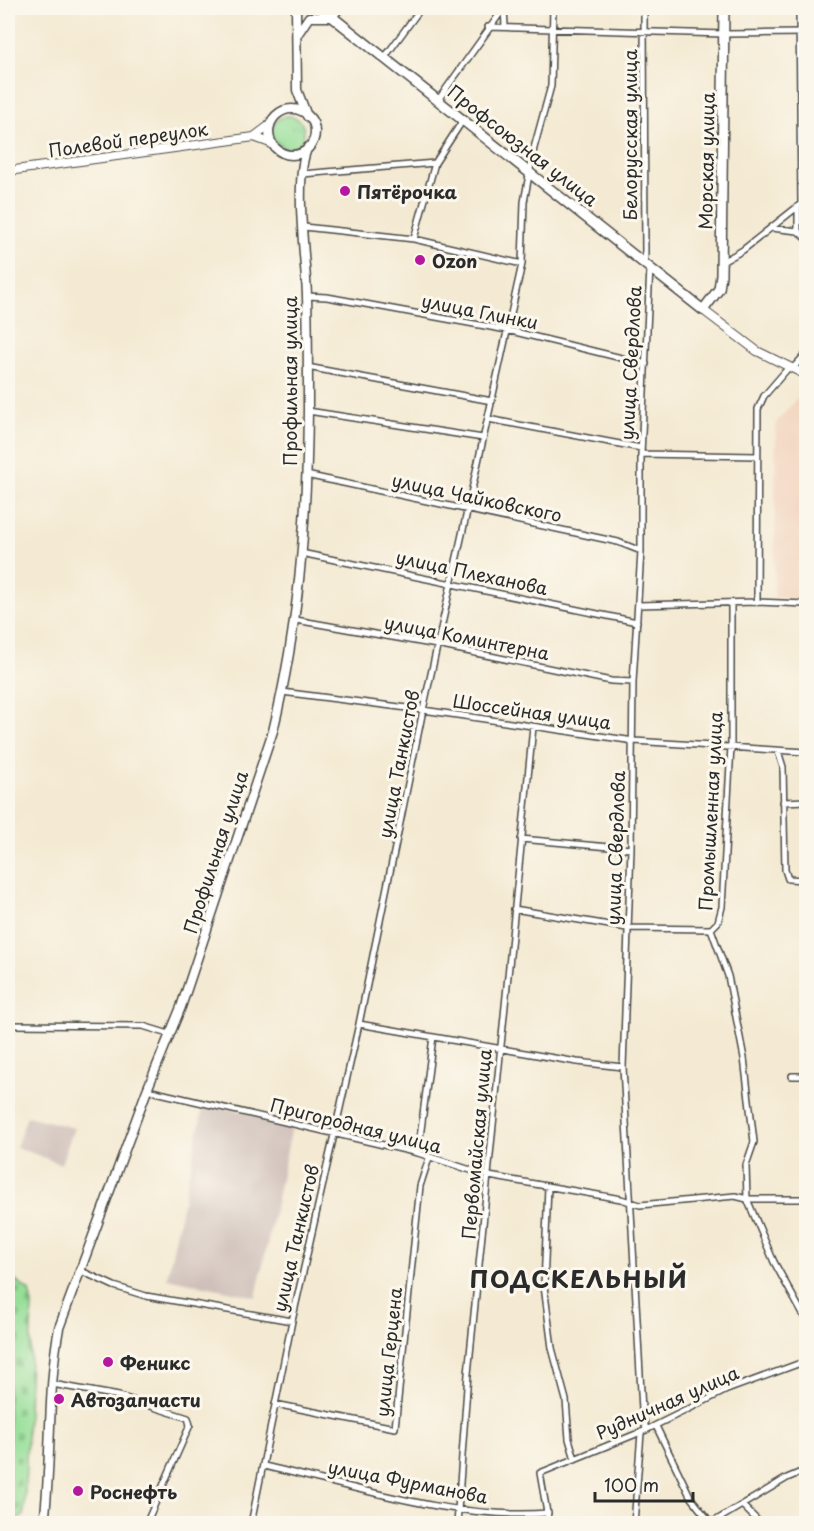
<svg xmlns="http://www.w3.org/2000/svg" width="814" height="1531" font-family="'Playpen Sans',sans-serif">
	<style>
		.built { fill: #f2d4be }
		.industrial { fill: #cfc0ba }
		.grass { fill: url(#grass-tufts); stroke: #618562; stroke-width: 1.5 }
		.cemetery { fill: url(#cemetery-stones); stroke: #618562; stroke-width: 1.5 }
		.lines { fill: none; stroke-linecap: round; stroke-linejoin: round }
		.street-casing { stroke: #494844; stroke-width: 8 }
		.secondary-casing { stroke: #494844; stroke-width: 10 }
		.primary-casing { stroke: #494844; stroke-width: 11 }
		.highway-casing { stroke: #494844; stroke-width: 12 }
		.street { stroke: #fff; stroke-width: 5 }
		.secondary { stroke: #fff; stroke-width: 8 }
		.primary { stroke: #fff; stroke-width: 8 }
		.highway { stroke: #fff; stroke-width: 9 }
		.poi-dot { fill: #b5179e; stroke: #fbf7ec; stroke-width: 2 }
		.labels { text-anchor: middle; dominant-baseline: central; stroke-width: 6; stroke-linejoin: round; paint-order: stroke }
		.street-label { font-size: 18px; fill: #2b2b2b; stroke: #fbf7ec }
		.poi-label { font-size: 18px; font-weight: bold; fill: #2b2b2b; stroke: #fbf7ec; text-anchor: start }
		.district-label { font-size: 24px; font-weight: bold; letter-spacing: 1.5px; fill: #2b2b2b; stroke: #fbf7ec }
	</style>
	<defs>
		<pattern id="grass-tufts" width="24" height="20" patternUnits="userSpaceOnUse" patternTransform="scale(1.5)"><rect width="24" height="20" fill="#97df99"/><path d="M3 7l-1-3M5 7V3M7 7l1-3M15 17l-1-3M17 17v-4M19 17l1-3" fill="none" stroke="#82c084"/></pattern>
		<pattern id="cemetery-stones" width="16" height="16" patternUnits="userSpaceOnUse" patternTransform="scale(1.5)"><rect width="16" height="16" fill="#97df99"/><path d="M2 7V4a2 2 0 0 1 4 0v3zM10 15v-3a2 2 0 0 1 4 0v3z" fill="#82c084"/></pattern>
	</defs>
	<rect width="100%" height="100%" fill="#fbf7ec"/>
	<filter id="ink" filterUnits="userSpaceOnUse"><feTurbulence type="fractalNoise" baseFrequency=".0167" numOctaves="2"/><feDisplacementMap in="SourceGraphic" scale="12" xChannelSelector="R" yChannelSelector="G"/><feConvolveMatrix kernelMatrix="1 2 1 2 8 2 1 2 1" color-interpolation-filters="sRGB"/></filter>
	<filter id="wash" filterUnits="userSpaceOnUse"><feTurbulence type="fractalNoise" baseFrequency=".008" numOctaves="4" result="noise"/><feDisplacementMap in="SourceGraphic" scale="24" xChannelSelector="R" yChannelSelector="G"/><feGaussianBlur stdDeviation="1.35" result="paint"/><feColorMatrix in="noise" values="0 0 0 0 0 0 0 0 0 0 0 0 0 0 0 0 0 1.4 0 .05"/><feComposite in="paint" operator="in"/></filter>
	<g filter="url(#wash)">
		<rect width="100%" height="100%" fill="#f4ead3"/>
		<path class="built" d="M804,390H806V599L774,598L776,423Z"/>
		<path class="industrial" d="M204,1103L293,1122L256,1297L167,1278Z
			M27,1116L74,1128L61,1164L16,1147Z"/>
		<path class="grass" d="M272 132a16 16 0 1 1 32 0a16 16 0 1 1-32 0Z"/>
		<path class="cemetery" d="M8,1275L29,1291L32,1305L24,1515L17,1520L8,1518Z"/>
	</g>
	<g filter="url(#ink)">
		<g class="lines">
			<g class="street-casing">
				<path id="street" d="M504,8L505,26
					M644,8L645,262
					M799,8L801,204
					M334,17L341,8
					M488,27L724,34L806,33
					M385,57L421,8
					M438,100L504,8
					M302,174L435,163
					M798,207V231
					M304,227L414,239L522,264
					M771,228L798,231
					M798,231L806,238
					M414,239L435,163L463,120
					M722,262L743,250L806,200
					M307,296L327,297L507,330L646,364
					M307,367L492,401
					M792,369L806,354
					M308,411L483,438
					M488,419L641,448
					M641,454L757,456
					M306,475L618,542L641,551
					M301,553L637,622
					M757,602L758,409L764,396L789,367
					M731,604V746L722,907L718,922L711,929L728,976L744,1058L754,1142L746,1165L747,1199L774,1262L806,1320
					M638,605L757,602L806,604
					M296,620L437,645L611,681L633,682
					M282,692L423,710L634,741L806,752
					M778,751L783,767L785,870L788,879L806,880
					M783,802L806,801
					M521,839L631,849
					M514,909L627,928L711,929
					M359,1024L577,1062L623,1067
					M8,1025L143,1026L169,1034
					M792,1076H806
					M147,1090L418,1153L489,1176L621,1199L640,1205L735,1196L747,1199H806
					M418,1153L433,1037
					M548,1186L544,1286L552,1348L566,1400L569,1439L575,1459
					M79,1270L114,1286L146,1296L292,1321
					M52,1384L119,1396L188,1418L190,1425L146,1524
					M275,1404L395,1428L420,1186L429,1158
					M656,1426L691,1498L711,1523
					M646,1430L642,1410L623,1067L631,849L633,682L641,551V454L650,268
					M264,1466C357,1487 452,1520 548,1513
					M742,1505L761,1524
					M251,1524L292,1321L359,1024L423,710L522,264L524,202L534,148L551,86L553,8
					M457,1524L468,1374L533,727
					M549,1524L540,1473L646,1430L727,1390L806,1361
					M634,1524L641,1433
					M710,1524L787,1478L806,1470"/>
			</g>
			<g class="secondary-casing">
				<path id="secondary" d="M254,137L270,125
					M8,171L254,137L273,144
					M703,310L757,351L806,375"/>
			</g>
			<g class="primary-casing">
				<path id="primary" d="M296,8L297,90L307,116
					M297,35L309,17H334
					M269 132a23 23 0 1 1 46 0a23 23 0 1 1-46 0Z
					M44,1524C52,1458 47,1392 59,1328L147,1090L181,1007L273,731C299,626 307,518 308,410C308,372 308,334 307,296C306,261 293,176 308,147"/>
			</g>
			<g class="highway-casing">
				<path id="highway" d="M321,8L703,310L719,289L721,275L724,8"/>
			</g>
			<use href="#street" class="street"/>
			<use href="#secondary" class="secondary"/>
			<use href="#primary" class="primary"/>
			<use href="#highway" class="highway"/>
		</g>
	</g>
	<g class="poi-dot">
		<circle cx="345" cy="191" r="6"/>
		<circle cx="420" cy="260" r="6"/>
		<circle cx="108" cy="1362" r="6"/>
		<circle cx="59" cy="1399" r="6"/>
		<circle cx="78" cy="1491" r="6"/>
	</g>
	<g class="labels">
		<g class="street-label">
			<text transform="translate(629 135) rotate(-90)">Белорусская улица</text>
			<text transform="translate(128 139) rotate(-8)">Полевой переулок</text>
			<text transform="translate(523 145) rotate(38)">Профсоюзная улица</text>
			<text transform="translate(706 161) rotate(-89)">Морская улица</text>
			<text transform="translate(480 311) rotate(11)">улица Глинки</text>
			<text transform="translate(630 363) rotate(-87)">улица Свердлова</text>
			<text transform="translate(289 381) rotate(-90)">Профильная улица</text>
			<text transform="translate(477 497) rotate(12)">улица Чайковского</text>
			<text transform="translate(472 572) rotate(12)">улица Плеханова</text>
			<text transform="translate(467 637) rotate(11)">улица Коминтерна</text>
			<text transform="translate(532 711) rotate(8)">Шоссейная улица</text>
			<text transform="translate(398 764) rotate(-79)">улица Танкистов</text>
			<text transform="translate(710 811) rotate(-87)">Промышленная улица</text>
			<text transform="translate(615 848) rotate(-88)">улица Свердлова</text>
			<text transform="translate(215 852) rotate(-72)">Профильная улица</text>
			<text transform="translate(356 1125) rotate(14)">Пригородная улица</text>
			<text transform="translate(476 1144) rotate(-85)">Первомайская улица</text>
			<text transform="translate(295 1238) rotate(-77)">улица Танкистов</text>
			<text transform="translate(388 1352) rotate(-84)">улица Герцена</text>
			<text transform="translate(667 1402) rotate(-24)">Рудничная улица</text>
			<text transform="translate(408 1481) rotate(11)">улица Фурманова</text>
		</g>
		<g class="poi-label">
			<text x="357" y="191">Пятёрочка</text>
			<text x="432" y="260">Ozon</text>
			<text x="120" y="1362">Феникс</text>
			<text x="71" y="1399">Автозапчасти</text>
			<text x="90" y="1491">Роснефть</text>
		</g>
		<g class="district-label">
			<text x="579" y="1278">ПОДСКЕЛЬНЫЙ</text>
		</g>
	</g>
	<rect width="814" height="1531" fill="none" stroke="#fbf7ec" stroke-width="30"/>
	<path d="M595 1492v9h98v-9" fill="none" stroke="#2b2b2b" stroke-width="3"/>
	<text x="604" y="1492" font-size="18" fill="#2b2b2b" stroke="#fbf7ec" stroke-width="4.5" paint-order="stroke">100 m</text>
</svg>
